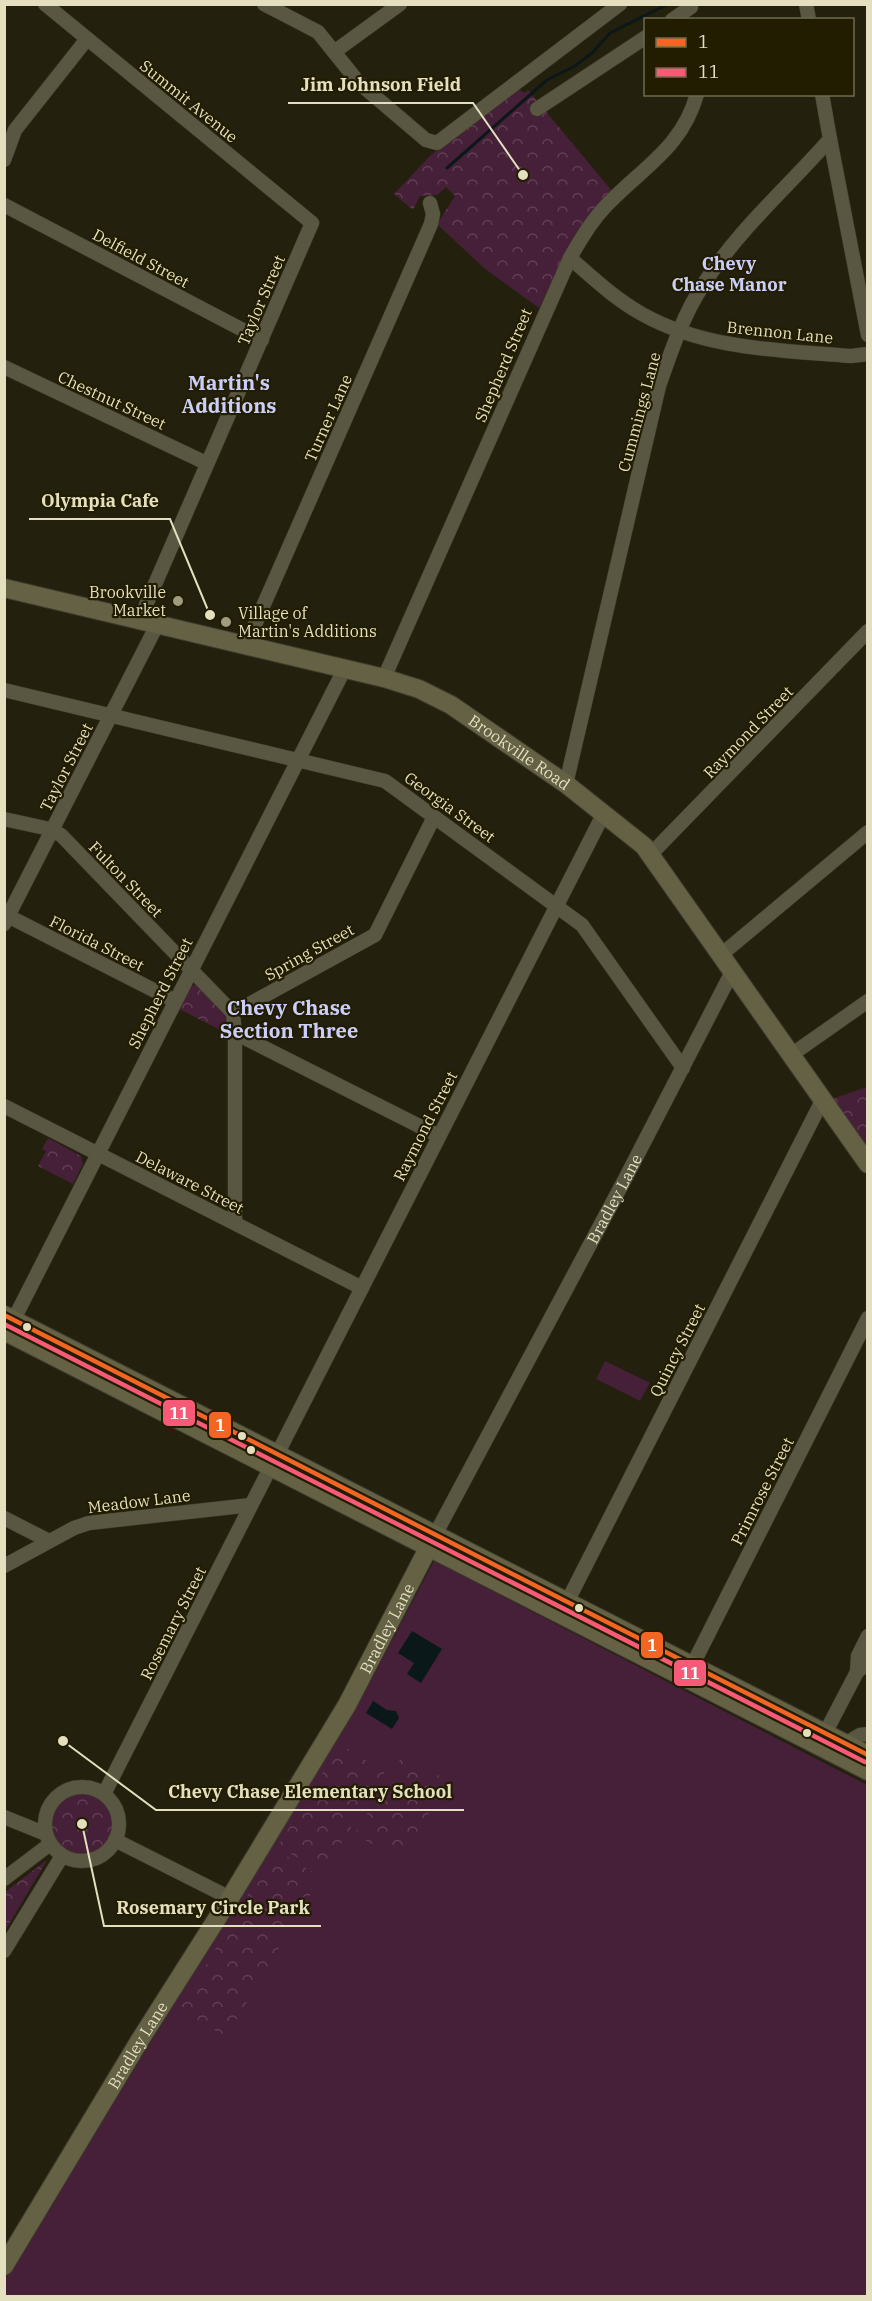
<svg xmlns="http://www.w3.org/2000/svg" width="872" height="2301" font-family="'IBM Plex Serif',serif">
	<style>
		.green { fill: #461f38 }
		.forest { fill: url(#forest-crowns) }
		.water { fill: #0b181a }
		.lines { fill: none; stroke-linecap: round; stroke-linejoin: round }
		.stream { stroke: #0b181a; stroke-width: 3 }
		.minor-casing { stroke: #403d2e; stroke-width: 15 }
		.major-casing { stroke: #403d2e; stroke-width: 20 }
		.minor { stroke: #595741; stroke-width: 14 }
		.major { stroke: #646145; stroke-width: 18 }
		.bus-1-casing { stroke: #221d00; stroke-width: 9 }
		.bus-2-casing { stroke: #221d00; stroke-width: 9 }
		.bus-1 { stroke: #f26522; stroke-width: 4.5 }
		.bus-2 { stroke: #f75a77; stroke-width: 4.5 }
		.poi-dot { fill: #a09c81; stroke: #221d00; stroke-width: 2 }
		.bus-dot { fill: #e3dfbf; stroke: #221d00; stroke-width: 2 }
		.labels { text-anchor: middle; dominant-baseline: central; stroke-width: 4.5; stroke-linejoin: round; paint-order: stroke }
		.street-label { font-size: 16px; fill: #e3dfbf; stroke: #221d00 }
		.poi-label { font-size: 16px; fill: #e3dfbf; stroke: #221d00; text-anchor: end }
		.neighbourhood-label { font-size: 18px; font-weight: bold; fill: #cacef9; stroke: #221d00 }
		.quarter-label { font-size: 20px; font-weight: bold; fill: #cacef9; stroke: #221d00 }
		.leader { fill: none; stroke: #e3dfbf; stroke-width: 2 }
		.callout-dot { fill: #e3dfbf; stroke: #221d00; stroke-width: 2 }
		.callout-label { font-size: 18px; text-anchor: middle; font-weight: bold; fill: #e3dfbf; stroke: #221d00; stroke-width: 4.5; stroke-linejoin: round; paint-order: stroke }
		.line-badge { stroke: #221d00; stroke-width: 2 }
		.badge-label { font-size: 16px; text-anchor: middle; font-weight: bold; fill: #fff }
	</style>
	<defs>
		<pattern id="forest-crowns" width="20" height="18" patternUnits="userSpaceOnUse" patternTransform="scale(1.5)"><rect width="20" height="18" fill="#461f38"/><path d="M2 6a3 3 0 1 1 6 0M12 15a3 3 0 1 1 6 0" fill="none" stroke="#613f53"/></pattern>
	</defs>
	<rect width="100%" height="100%" fill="#23210e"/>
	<path class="green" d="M605,1361L650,1383L640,1401L596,1379Z
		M434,1561L867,1785V2296H5L4,2281L355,1710Z"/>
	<path class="forest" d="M518,89L525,93L528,90L612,191L570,243L539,308L484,268L437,224L455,196L446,187L437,195L420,196L413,210L394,194L431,155Z
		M199,983L229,1014L228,1034L179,1009L191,986Z
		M867,1087V1148L832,1099Z
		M48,1138L81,1156L83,1164L73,1184L38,1166L46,1151L42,1149Z
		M340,1744L385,1772L323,1873L278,1846Z
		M403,1754L448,1781L401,1861L355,1834Z
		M52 1824a30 30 0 1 1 60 0a30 30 0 1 1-60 0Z
		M275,1849L321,1877L226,2037L180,2009Z
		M47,1860L5,1931V1892Z"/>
	<path class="water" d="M412,1631L442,1649L421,1683L407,1674L414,1663L398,1653Z
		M373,1701L387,1710L396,1711L399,1718L392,1729L366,1713Z"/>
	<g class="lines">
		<path class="stream" d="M447,168L547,80L575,66L592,53L610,33L668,4"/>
		<g class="minor-casing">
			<g id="minor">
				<path d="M45,4L312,223L139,621"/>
				<path d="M264,4L318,32L359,83L426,140L437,143L620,4"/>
				<path d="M806,4L809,20"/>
				<path d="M672,20L691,7"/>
				<path d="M334,52L400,4"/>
				<path d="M537,109L646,37"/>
				<path d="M830,139L868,335"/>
				<path d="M4,160L15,130L87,39"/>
				<path d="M4,205L262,340"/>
				<path d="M570,258C593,278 615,299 642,314C706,350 780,350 851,356L868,354"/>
				<path d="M4,367L206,463"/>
				<path d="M246,645L431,224L433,214L430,203"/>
				<path d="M384,678L570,258C580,240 590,223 604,208C640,169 682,149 697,94"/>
				<path d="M4,690L385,781L582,925L683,1068"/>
				<path d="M566,784L659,386C671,352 683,315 703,285C738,230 788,187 830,139L822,94"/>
				<path d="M4,819L45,828L61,835L233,1013"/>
				<path d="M651,854L868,631"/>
				<path d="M4,914L175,1001"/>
				<path d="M4,924L157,625"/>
				<path d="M722,954L868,832"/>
				<path d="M235,1033L439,1136"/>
				<path d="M791,1055L868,1001"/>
				<path d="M4,1106L362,1288"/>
				<path d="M235,1223V1033L233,1013L375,935L434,817"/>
				<path d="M10,1327L345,668"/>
				<path d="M4,1518L49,1541"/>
				<path id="s1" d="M435,1535L626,1177L733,970"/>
				<path d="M4,1566L74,1528L89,1523L251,1505"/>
				<path d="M563,1610L822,1101"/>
				<path d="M857,1672L858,1656L868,1636"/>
				<path d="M688,1674L868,1318"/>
				<path d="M821,1741L857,1672L868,1662"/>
				<path d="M845,1744L860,1735L868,1734"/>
				<circle cx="82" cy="1824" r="37"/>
				<path d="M104,1794L604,813"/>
				<path d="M4,1817L46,1834"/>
				<path d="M115,1840L230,1898"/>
				<path d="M4,1879L50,1844"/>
				<path d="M4,1951L62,1856"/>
			</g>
		</g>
		<g class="major-casing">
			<g id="major">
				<path id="s2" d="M4,588L384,678L419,689L451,705L566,784L644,846L868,1164"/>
				<path d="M4,1315L868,1755"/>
				<path d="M4,1331L868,1771"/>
				<path id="s3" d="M4,2266L140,2040L230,1898L347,1705L434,1537"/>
			</g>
		</g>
		<use href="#minor" class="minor"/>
		<use href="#major" class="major"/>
		<g class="bus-1-casing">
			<path id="bus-1" d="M4,1315L868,1755"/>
		</g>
		<g class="bus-2-casing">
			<path id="bus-2" d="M4,1324L865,1762"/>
		</g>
		<use href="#bus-1" class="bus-1"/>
		<use href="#bus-2" class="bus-2"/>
	</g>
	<g class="poi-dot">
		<circle cx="178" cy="601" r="6"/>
		<circle cx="226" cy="622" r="6"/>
	</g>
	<g class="bus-dot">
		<circle cx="27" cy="1327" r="5"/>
		<circle cx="242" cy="1436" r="5"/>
		<circle cx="251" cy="1450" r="5"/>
		<circle cx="579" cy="1608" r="5"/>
		<circle cx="807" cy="1733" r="5"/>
	</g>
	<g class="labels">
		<g class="street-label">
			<text transform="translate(189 101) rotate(39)">Summit Avenue</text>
			<text transform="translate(141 258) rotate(28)">Delfield Street</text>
			<text transform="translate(261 300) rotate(-67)">Taylor Street</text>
			<text transform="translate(780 332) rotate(6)">Brennon Lane</text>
			<text transform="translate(503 365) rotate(-67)">Shepherd Street</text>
			<text transform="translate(112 400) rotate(25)">Chestnut Street</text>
			<text transform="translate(639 412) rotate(-75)">Cummings Lane</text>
			<text transform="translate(328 418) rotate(-66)">Turner Lane</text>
			<text transform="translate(748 732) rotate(-46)">Raymond Street</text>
			<text stroke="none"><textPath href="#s2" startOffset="546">Brookville Road</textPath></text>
			<text transform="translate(66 767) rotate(-63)">Taylor Street</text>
			<text transform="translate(450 807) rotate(36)">Georgia Street</text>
			<text transform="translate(126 879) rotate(46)">Fulton Street</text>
			<text transform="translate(97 943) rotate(27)">Florida Street</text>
			<text transform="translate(309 952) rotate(-29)">Spring Street</text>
			<text transform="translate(160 993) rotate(-63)">Shepherd Street</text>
			<text transform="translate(425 1126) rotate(-63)">Raymond Street</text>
			<text transform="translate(190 1182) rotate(27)">Delaware Street</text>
			<text stroke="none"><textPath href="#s1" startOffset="381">Bradley Lane</textPath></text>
			<text transform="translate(677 1350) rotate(-63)">Quincy Street</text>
			<text transform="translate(762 1491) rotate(-63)">Primrose Street</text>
			<text transform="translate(139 1501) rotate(-7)">Meadow Lane</text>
			<text transform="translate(173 1623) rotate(-63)">Rosemary Street</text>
			<text stroke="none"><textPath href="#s3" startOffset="744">Bradley Lane</textPath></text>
			<text stroke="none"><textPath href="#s3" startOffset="258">Bradley Lane</textPath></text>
		</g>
		<g class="poi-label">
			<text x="166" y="592">Brookville<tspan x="166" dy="18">Market</tspan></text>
			<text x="238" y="613" text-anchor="start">Village of<tspan x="238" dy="18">Martin's Additions</tspan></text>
		</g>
		<g class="neighbourhood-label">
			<text x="729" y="263">Chevy<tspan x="729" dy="21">Chase Manor</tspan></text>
		</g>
		<g class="quarter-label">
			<text x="229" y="382">Martin's<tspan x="229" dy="23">Additions</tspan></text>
			<text x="289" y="1007">Chevy Chase<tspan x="289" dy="23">Section Three</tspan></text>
		</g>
	</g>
	<path class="leader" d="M523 175L473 103H288M210 615L170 519H29M63 1741L156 1810H464M82 1824L104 1926H321"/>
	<g class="callout-dot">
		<circle cx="523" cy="175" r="6"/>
		<circle cx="210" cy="615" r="6"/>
		<circle cx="63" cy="1741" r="6"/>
		<circle cx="82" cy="1824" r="6"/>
	</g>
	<g class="callout-label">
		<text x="381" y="91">Jim Johnson Field</text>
		<text x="100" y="507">Olympia Cafe</text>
		<text x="310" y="1798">Chevy Chase Elementary School</text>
		<text x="213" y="1914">Rosemary Circle Park</text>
	</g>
	<g class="line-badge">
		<rect x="162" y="1399" width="34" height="28" rx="6" fill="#f75a77"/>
		<rect x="208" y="1411" width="24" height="28" rx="6" fill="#f26522"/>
		<rect x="640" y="1631" width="24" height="28" rx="6" fill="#f26522"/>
		<rect x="673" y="1659" width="34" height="28" rx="6" fill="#f75a77"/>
	</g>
	<g class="badge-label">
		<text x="179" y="1419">11</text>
		<text x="220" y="1431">1</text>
		<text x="652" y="1651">1</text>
		<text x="690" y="1679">11</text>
	</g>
	<rect width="872" height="2301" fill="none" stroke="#e3dfbf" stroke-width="12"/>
	<rect x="644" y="18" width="210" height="78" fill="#221d00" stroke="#6f6b4c" stroke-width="1.5"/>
	<rect x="656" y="38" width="30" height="9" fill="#f26522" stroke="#6f6b4c" stroke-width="1.5"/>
	<text x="698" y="48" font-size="18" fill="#e3dfbf">1</text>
	<rect x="656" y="68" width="30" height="9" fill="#f75a77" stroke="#6f6b4c" stroke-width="1.5"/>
	<text x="698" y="78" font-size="18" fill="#e3dfbf">11</text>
</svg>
